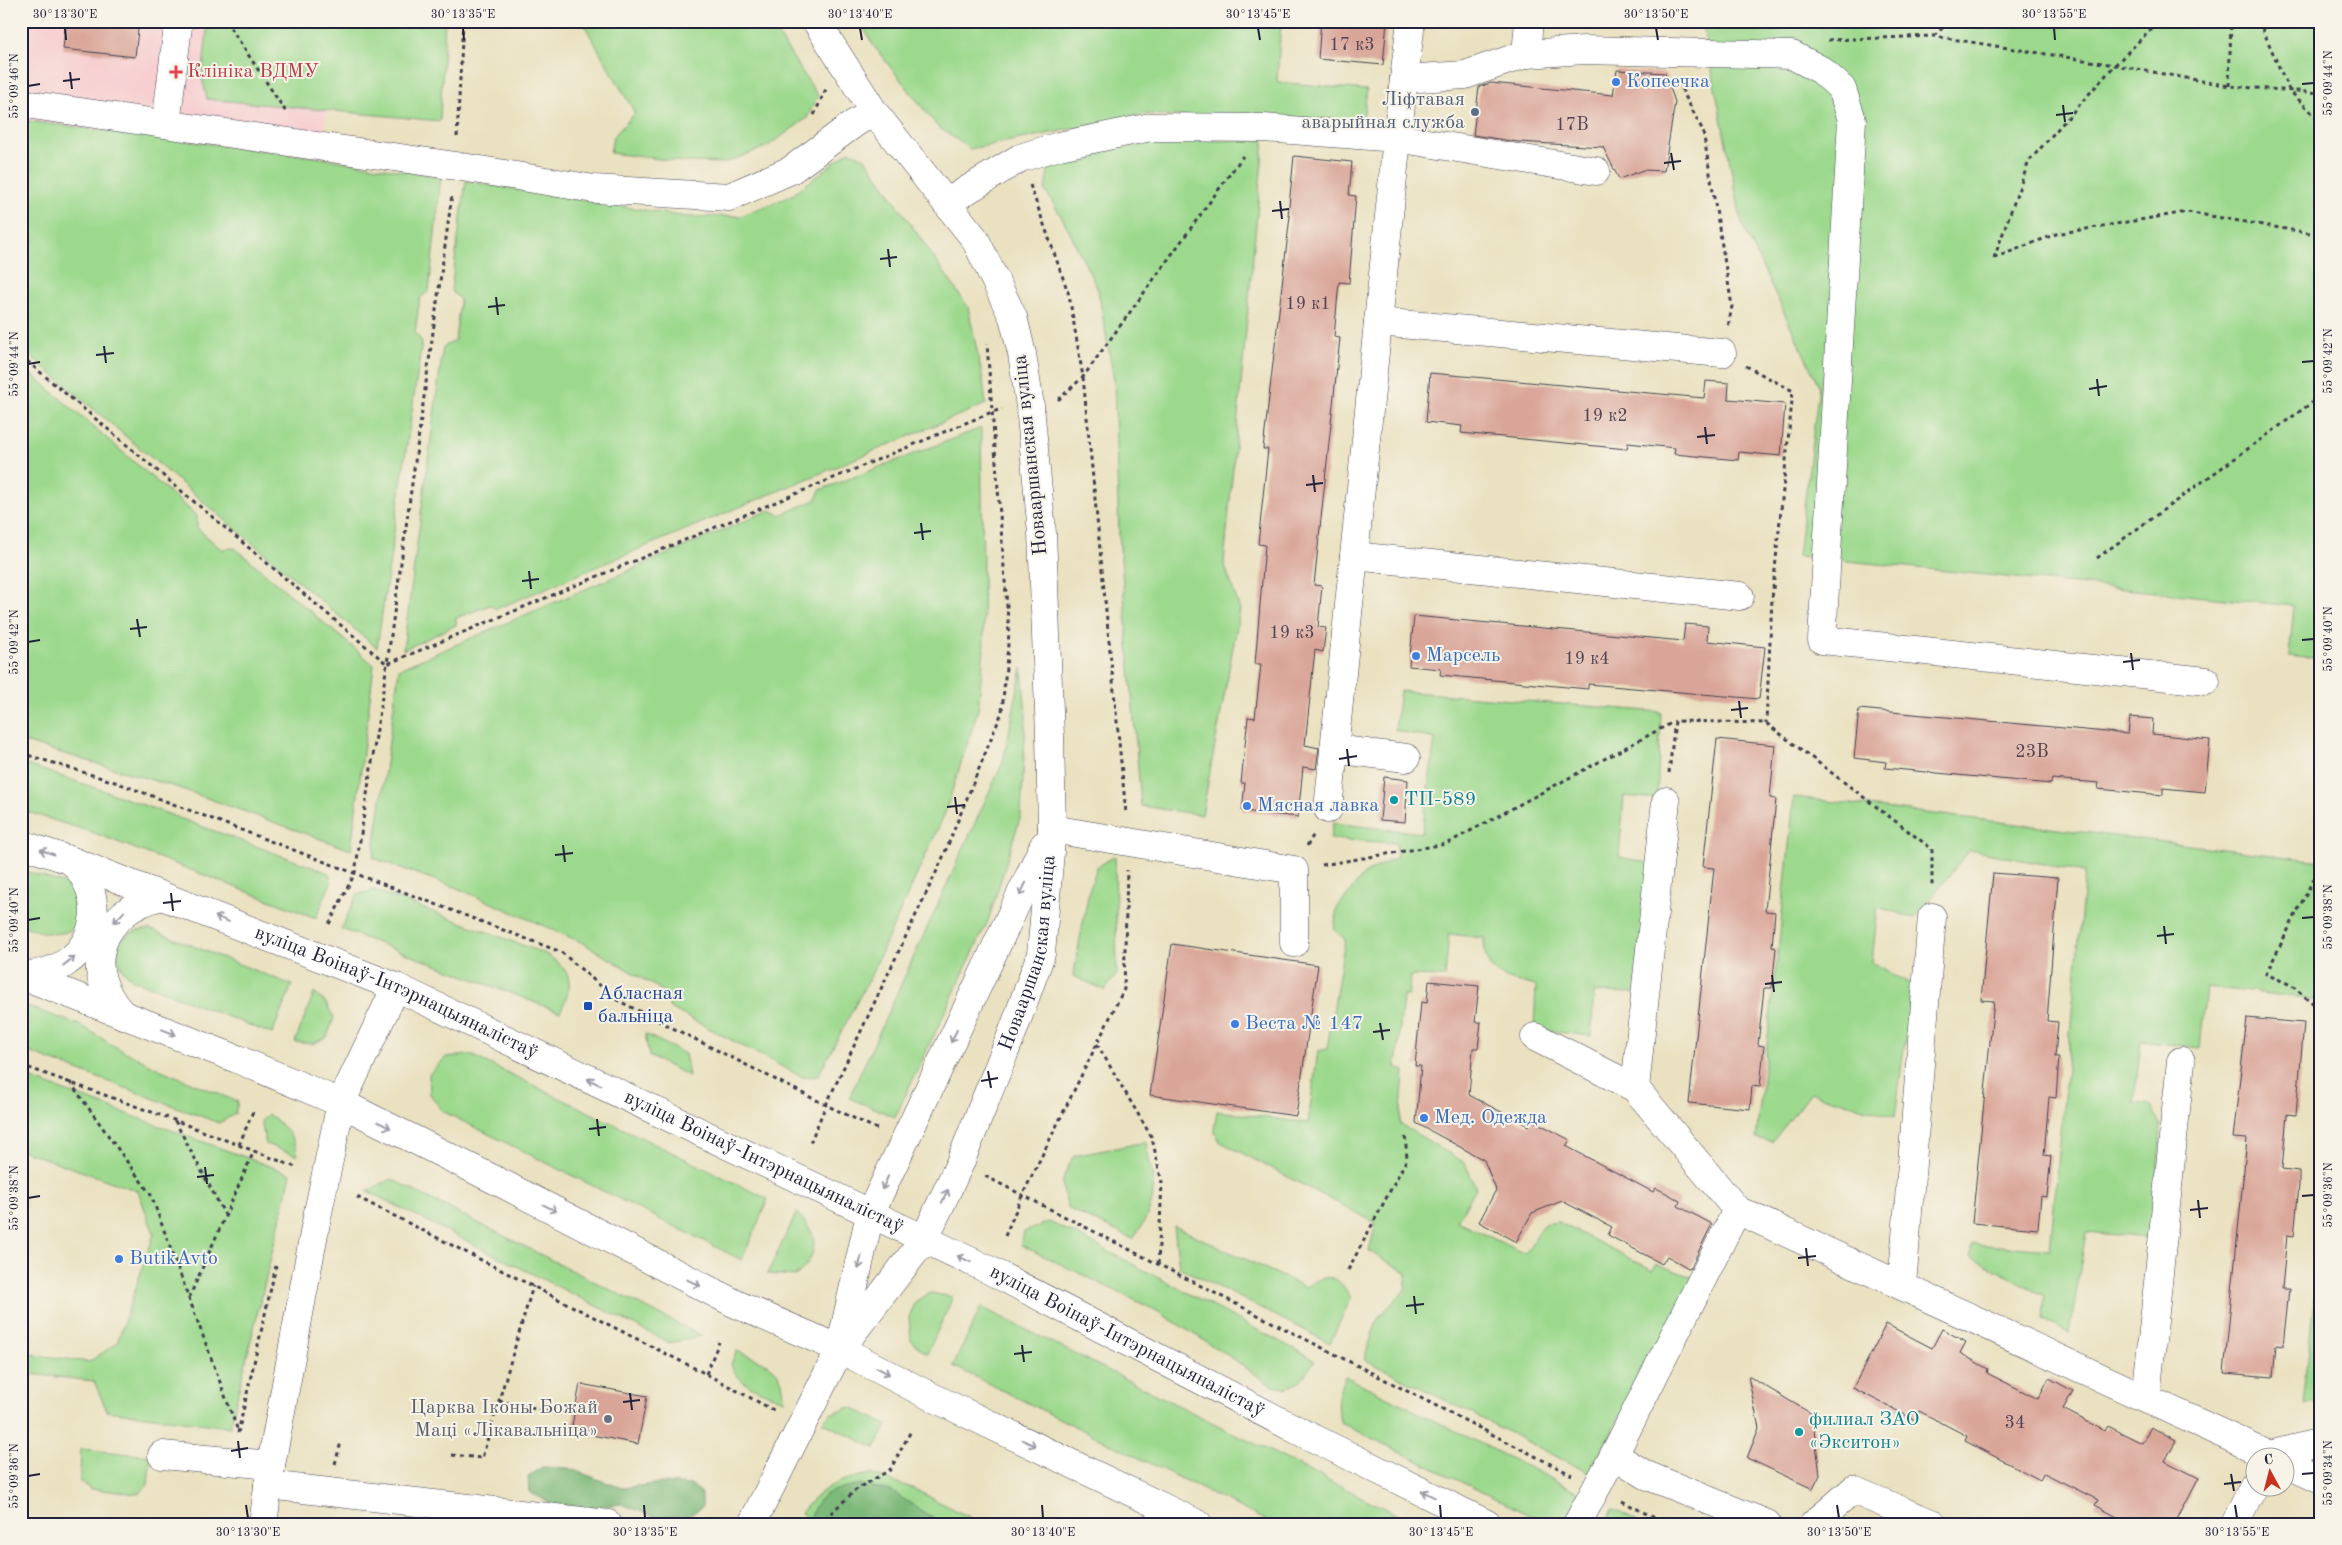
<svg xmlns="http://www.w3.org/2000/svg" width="2342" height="1545" font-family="'Old Standard TT',serif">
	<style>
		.built { fill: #f7cfd1 }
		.green { fill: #9cd98d; stroke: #5f7e64 }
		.forest { fill: #7db978; stroke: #506e5a }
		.building { fill: #d9a598 }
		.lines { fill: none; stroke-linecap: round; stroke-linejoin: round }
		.minor-casing { stroke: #403f4f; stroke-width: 29 }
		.major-casing { stroke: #403f4f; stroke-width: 29 }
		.path { stroke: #403f4f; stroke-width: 3; stroke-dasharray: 4 4; stroke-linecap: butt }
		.minor { stroke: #fff; stroke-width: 28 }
		.major { stroke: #fff; stroke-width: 28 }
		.oneway { stroke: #9c9ca7 }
		.ticks { fill: none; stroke: #22223b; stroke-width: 2 }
		.health-dot { fill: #e0444e; stroke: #f7f3e8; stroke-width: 2 }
		.shop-dot { fill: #3f7fe0; stroke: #f7f3e8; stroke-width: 2 }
		.service-dot { fill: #5c6f8a; stroke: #f7f3e8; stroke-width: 2 }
		.culture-dot { fill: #0f9aa8; stroke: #f7f3e8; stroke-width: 2 }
		.transit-dot { fill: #1a4fb4; stroke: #f7f3e8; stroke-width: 2 }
		.worship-dot { fill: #6b7280; stroke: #f7f3e8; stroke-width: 2 }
		.labels { text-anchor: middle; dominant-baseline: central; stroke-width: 4; stroke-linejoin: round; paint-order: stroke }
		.number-label { font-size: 18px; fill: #504352 }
		.health-label { font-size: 20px; fill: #be3a42; stroke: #f7f3e8; text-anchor: start }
		.shop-label { font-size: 20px; fill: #366cbe; stroke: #f7f3e8; text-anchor: start }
		.service-label { font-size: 20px; fill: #4e5e75; stroke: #f7f3e8; text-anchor: end }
		.street-label { font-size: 20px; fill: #22223b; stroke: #f7f3e8 }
		.culture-label { font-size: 20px; fill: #0d838f; stroke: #f7f3e8; text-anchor: start }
		.transit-label { font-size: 20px; fill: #164399; stroke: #f7f3e8; text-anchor: start }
		.worship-label { font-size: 20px; fill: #5b616d; stroke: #f7f3e8; text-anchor: end }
		.neatline { fill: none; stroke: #22223b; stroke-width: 2 }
		.ticks-label { font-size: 12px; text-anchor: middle; fill: #22223b }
	</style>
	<rect width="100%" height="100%" fill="#f7f3e8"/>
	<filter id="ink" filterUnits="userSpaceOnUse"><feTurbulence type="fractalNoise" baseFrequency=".02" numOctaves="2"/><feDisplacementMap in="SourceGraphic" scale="10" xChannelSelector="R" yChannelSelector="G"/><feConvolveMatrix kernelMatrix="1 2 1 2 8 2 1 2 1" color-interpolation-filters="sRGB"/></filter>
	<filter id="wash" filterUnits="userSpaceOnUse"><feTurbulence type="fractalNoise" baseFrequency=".0096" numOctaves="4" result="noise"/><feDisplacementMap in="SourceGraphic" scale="20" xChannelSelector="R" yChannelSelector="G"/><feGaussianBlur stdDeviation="1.12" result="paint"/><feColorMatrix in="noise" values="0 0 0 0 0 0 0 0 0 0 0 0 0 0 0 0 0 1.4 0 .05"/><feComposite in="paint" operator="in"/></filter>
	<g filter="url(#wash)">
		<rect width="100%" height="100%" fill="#eae1c0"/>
		<path class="built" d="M21,21H336L321,162L21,124Z"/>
		<path class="green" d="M208,21H445L440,121L207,99L202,78Z
			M582,21H769L818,96L807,118L768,146L725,163L684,162L610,153L613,137L635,113Z
			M860,21H1281L1277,82L1367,90L1362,126L1147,114L970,149L937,126L873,45Z
			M1702,21H2321V660L2289,656L2294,606L1798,556L1819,386L1742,224Z
			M21,120L322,158L441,177L429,291L420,298L415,332L422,342L377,648L21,348Z
			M1264,140L1224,563L1240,610L1202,815L1141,806L1119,534L1114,380L1098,290L1064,221L1045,190L1049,166L1089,150L1154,141Z
			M849,151L865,158L968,307L983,380L986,404L496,609L490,605L456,618V625L403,650L443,347L455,341L460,300L451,290L466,181L687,217L740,216L791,196Z
			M21,365L197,516V528L221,549L235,548L374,665L351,850L179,788L21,741Z
			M981,428L984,649L978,710L945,813L871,975L818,1076L802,1077L670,1008L663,991L583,943L457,888L373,858L399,669L770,510L780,515L816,500L820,490Z
			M1022,668L1026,716L1021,815L988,921L895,1117L849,1098L1003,762Z
			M1400,691L1661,712L1657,799L1624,796L1619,857L1650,863L1639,993L1594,992L1591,1036L1534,1029L1536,986C1504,978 1484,978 1484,938L1449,934L1445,977L1411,976L1408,996H1403L1396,1067L1404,1071L1400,1124L1465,1163L1476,1188L1457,1221L1525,1254L1544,1224L1558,1222L1653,1270L1656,1264L1695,1278L1589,1473L1364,1359L1378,1318L1405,1290L1407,1273L1369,1251L1376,1223L1219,1141L1214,1130L1217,1111L1308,1123L1318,1051L1327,1049L1345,939L1334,930L1337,908L1364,874L1397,857L1396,843L1330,839L1333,823L1422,833L1435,739L1395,730Z
			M21,763L108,792L329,873L331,882L316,918L94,833L21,810Z
			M1794,797L2321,861V1000L2206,987L2200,1048L2141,1041L2134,1103L2150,1105L2161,1124L2155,1213L2147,1238L2086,1232L2070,1332L2043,1320L2045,1296L1970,1256L1972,1244L2050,1250L2085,872L1970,850L1914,918L1878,907L1872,962L1912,985L1895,1117L1811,1093L1772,1142L1756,1138L1780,933Z
			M1115,856L1117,974L1105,990L1073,976L1089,891L1097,867Z
			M21,870L63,883L81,894L82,922C61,941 45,933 21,925Z
			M374,890L546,954C574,972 574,983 560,1012L341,929L357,895Z
			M150,929L292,985L272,1034L131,979C117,964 114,958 121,939L135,931Z
			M314,993L326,1003L334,1018L327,1037L312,1044L295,1042Z
			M21,1004L82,1026L114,1046L159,1069L238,1102L235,1114L219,1123L21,1049Z
			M645,1034L685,1054L689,1076L649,1056Z
			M471,1055L768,1199L742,1260L442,1111L430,1094L429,1074L446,1057Z
			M21,1075L291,1174L230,1427L107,1411L94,1381L21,1373V1353L89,1362L117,1343L154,1234L138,1191L21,1150Z
			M268,1114C284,1127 295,1135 298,1156L266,1144L261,1121Z
			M1146,1142C1154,1187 1161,1199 1133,1239L1069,1209C1059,1184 1061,1179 1074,1156Z
			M391,1179L702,1336L670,1343L367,1191Z
			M797,1212C801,1218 808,1225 811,1231C819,1248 809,1266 795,1276L767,1274Z
			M1049,1222L1079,1236L1315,1360L1300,1382L1287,1388L1272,1386L1235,1360L1157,1311L1021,1245L1024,1232Z
			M1174,1226L1305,1287C1328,1273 1337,1273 1351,1298L1330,1343L1179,1267Z
			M2321,1232V1399L2303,1405Z
			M931,1293L953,1297L927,1354L911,1341L909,1317L916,1301Z
			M981,1307L1416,1524H1273L953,1366Z
			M737,1351C766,1364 784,1364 784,1400C764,1392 737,1386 731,1364Z
			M1345,1376L1586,1496L1571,1516L1551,1519L1533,1517L1341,1423C1334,1405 1338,1394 1345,1376Z
			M851,1407L887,1425L875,1448L822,1422L830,1414Z
			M81,1449L151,1456L148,1485L139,1494L90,1489L80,1481Z
			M871,1474L912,1488L983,1524H905L865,1497L815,1524L801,1513C824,1485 836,1481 871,1474Z
			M1613,1509L1636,1521L1637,1524H1606Z"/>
		<path class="forest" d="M542,1467L568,1468L622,1488L662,1483L692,1485L702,1494V1507L689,1516L654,1517L622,1504L590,1507L555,1505L529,1492L528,1477Z
			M860,1484L891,1491L942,1524H887L872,1517L859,1524H809C817,1491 830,1491 860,1484Z"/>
		<g id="blocks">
			<path class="building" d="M66,21H139L135,57L63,49Z
				M1321,21H1387L1383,65L1318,59Z
				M1617,70L1665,73L1675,102L1664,171L1643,170L1619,179L1603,147L1518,142L1473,135L1479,87L1491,83L1613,95Z
				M1294,156L1352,162L1349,195L1356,196L1349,283L1339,282L1334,337L1340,338L1314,585L1322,586L1318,627L1326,628L1323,652L1315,650L1305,745L1319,748L1316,769L1303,767L1298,817L1242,811L1245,783H1241L1248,717L1255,718L1261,664H1255L1265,545L1258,544L1268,449H1263L1290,216H1288Z
				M1430,373L1704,398L1706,381L1729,383L1728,399L1785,404L1781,456L1739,452L1738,460L1674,454L1675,448L1628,443L1627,449L1461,433L1462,426L1426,422Z
				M1414,616L1683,641L1685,624L1708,626L1707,641L1765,647L1759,699L1588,684V689L1440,675L1441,669L1409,666Z
				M1859,709L2128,734L2130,717L2153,719L2152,734L2210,740L2205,792L2163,788V795L2098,789L2099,783L2052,779L2051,784L1885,768L1886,762L1854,758Z
				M1717,739L1775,745L1770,798L1776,799L1765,911L1775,912L1772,947L1776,948L1772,988H1764L1758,1045L1764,1046L1760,1087L1752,1086L1750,1109L1689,1103L1714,868L1703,867Z
				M1384,777L1408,780L1405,822L1380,820Z
				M1993,873L2058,878L2047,1021L2058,1022L2055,1057H2059L2056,1098L2049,1097L2044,1155L2051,1156L2047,1197L2041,1196L2038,1229L1972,1223L1994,1001L1981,1000Z
				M1172,944L1318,965L1296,1116L1150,1095Z
				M1429,981L1479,986L1475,1022H1481L1478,1048H1473L1469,1095L1528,1126L1532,1120L1570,1140L1566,1146L1653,1192L1656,1188L1668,1194L1680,1201L1678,1206L1712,1224L1690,1269L1667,1256L1662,1264L1608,1235L1612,1227L1562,1201L1532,1213L1516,1242L1479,1222L1496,1190L1484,1160L1416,1123L1421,1066H1415L1421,1002L1427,1003Z
				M2247,1018L2304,1023L2296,1115L2287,1114L2282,1169L2299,1171V1185L2294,1236L2287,1235L2282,1289H2289L2283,1346L2276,1345L2273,1377L2224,1373L2247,1139L2233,1138Z
				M1886,1324L1932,1348L1942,1329L1966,1342L1960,1353L1988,1369L1987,1373L2038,1399L2049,1378L2073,1391L2063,1409L2105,1431L2108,1426L2142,1443L2151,1427L2176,1440L2165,1461L2199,1478L2175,1524H2130L2095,1505L2098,1500L2044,1473L2040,1480L1965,1441L1967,1436L1919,1411L1915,1420L1853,1388Z
				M1748,1376L1812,1414L1820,1475L1813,1489L1747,1458L1759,1428Z
				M580,1384L647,1396L638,1444L571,1431Z"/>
		</g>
	</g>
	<g filter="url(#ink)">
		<use href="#blocks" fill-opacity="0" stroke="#403f4f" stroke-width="1"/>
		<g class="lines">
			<g class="minor-casing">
				<g id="minor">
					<path d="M1526,54L1584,50L1792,55L1821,70L1842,89L1852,120L1822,640L2206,681"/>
					<path d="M1404,79L1465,75L1526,54L1529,21"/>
					<path d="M21,101L25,104L456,166L594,189L729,197L791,170L855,123L874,112"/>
					<path d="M166,124L178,26"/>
					<path d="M946,203L1020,158L1059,146L1151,127L1263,128L1397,138L1596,171"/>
					<path d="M1378,322L1722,353"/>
					<path d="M1354,556L1740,596"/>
					<path d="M1334,749L1406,758"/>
					<path d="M1328,809L1397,138L1411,21"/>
					<path d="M1052,829L1294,870V943"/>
					<path d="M1535,1037L1635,1088L1737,1210L2275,1458"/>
					<path d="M1635,1088L1666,801"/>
					<path d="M1902,1286L1932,917"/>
					<path d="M842,1340L870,1214L1044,845"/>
					<path d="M2146,1398L2181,1061"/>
					<path d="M162,1455L271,1465"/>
					<path d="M1614,1455L1646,1475L1767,1524"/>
					<path d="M2268,1458L2269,1455L2321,1442"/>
					<path d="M2284,1462L2321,1479"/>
					<path d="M268,1485L608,1524"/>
					<path d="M263,1524L271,1465L317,1217L341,1103L396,987"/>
					<path id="s1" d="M752,1524L840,1349L924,1240L960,1163L1013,1031L1041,954L1052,829L1050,736L1042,533L1030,406L1022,354L1013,317L975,239L874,112L816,21"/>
					<path d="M1577,1524L1614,1455L1737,1210"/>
					<path d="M1814,1524L1853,1490L1933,1524"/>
					<path d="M2235,1524L2254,1485"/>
				</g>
			</g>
			<g class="major-casing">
				<g id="major">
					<path id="s2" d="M21,844L72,861L396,987L989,1270L1299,1431L1487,1524"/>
					<path d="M21,975L237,1059L341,1103L507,1186L736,1304L840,1349L928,1395L1198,1524"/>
					<path d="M24,975C88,974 117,908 72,861"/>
					<path d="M123,1015C78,967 101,910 162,896"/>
				</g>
			</g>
			<path class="path" d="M226,21L286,112
				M2259,21L2289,90L2321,122
				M1790,25L1796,21
				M1934,36L1950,21
				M1828,40L1933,36L2115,65L2229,86L2321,93
				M1678,82L1703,131L1732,306L1728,327
				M2229,86L2231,21
				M814,115L826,89
				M457,137L463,21
				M1030,185L1069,295L1083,377L1126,813
				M1994,258L2056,234L2187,212L2321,235
				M1994,258L2029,161L2115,65L2159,21
				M21,356L387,664L992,412L1002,409
				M1746,366L1793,391L1772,599L1766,723
				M1058,400L1083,377L1243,156
				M2097,558L2321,396
				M21,753L118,783L561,952L617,1000L826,1105L810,1143
				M1669,773L1675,721L1766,723L1932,849V888
				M1307,846L1314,834
				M2321,864L2266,974L2291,985L2321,1010
				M1322,865L1446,844L1675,721
				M329,924L355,873L387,664L452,195
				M1097,1044L1152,1138L1162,1183L1158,1265
				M21,1065L174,1120L298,1168
				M70,1082L151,1195L238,1431
				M175,1121L225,1215
				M877,1129L826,1105L941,862L1002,712L1009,633L987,344
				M239,1145L254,1109
				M985,1176L1572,1475
				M357,1197L706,1374L777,1412
				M1005,1236L1022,1196L1124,989L1127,870
				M1348,1270L1407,1159L1405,1133
				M189,1298L254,1151
				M706,1374L719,1342
				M499,1401L558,1414
				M238,1433L276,1266
				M452,1455L482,1458L533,1286
				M335,1464L341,1442
				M1622,1501L1666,1524
				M819,1524L858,1488L890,1470L911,1431"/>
			<use href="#minor" class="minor"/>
			<use href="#major" class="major"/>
		</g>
		<defs><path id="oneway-shaft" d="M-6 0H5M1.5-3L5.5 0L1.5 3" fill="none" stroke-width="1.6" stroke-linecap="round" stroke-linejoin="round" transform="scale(1.25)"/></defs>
		<g class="oneway">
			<use href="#oneway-shaft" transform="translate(47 852) rotate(-161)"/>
			<use href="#oneway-shaft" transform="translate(1023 889) rotate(115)"/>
			<use href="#oneway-shaft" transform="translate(119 917) rotate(134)"/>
			<use href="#oneway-shaft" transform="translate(222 919) rotate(-158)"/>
			<use href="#oneway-shaft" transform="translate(69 961) rotate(-38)"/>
			<use href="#oneway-shaft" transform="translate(169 1032) rotate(21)"/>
			<use href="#oneway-shaft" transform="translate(954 1036) rotate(115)"/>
			<use href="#oneway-shaft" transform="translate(594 1082) rotate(-154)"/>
			<use href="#oneway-shaft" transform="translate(384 1125) rotate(26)"/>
			<use href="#oneway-shaft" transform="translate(885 1183) rotate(115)"/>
			<use href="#oneway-shaft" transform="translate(945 1196) rotate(-65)"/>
			<use href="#oneway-shaft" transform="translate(550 1208) rotate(27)"/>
			<use href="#oneway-shaft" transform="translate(964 1259) rotate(-155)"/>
			<use href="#oneway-shaft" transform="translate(860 1262) rotate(103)"/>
			<use href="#oneway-shaft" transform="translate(694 1283) rotate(27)"/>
			<use href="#oneway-shaft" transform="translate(883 1371) rotate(28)"/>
			<use href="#oneway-shaft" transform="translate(1029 1443) rotate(25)"/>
			<use href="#oneway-shaft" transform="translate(1428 1494) rotate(-154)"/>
		</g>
	</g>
	<path class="ticks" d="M65,28L66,40M463,28L464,40M860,28L862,40M1258,28L1260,40M1656,28L1658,40M2054,28L2055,40M70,72L72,89M63,81L80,79M2302,84L2314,83M28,86L40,84M2063,105L2065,122M2056,115L2073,113M1671,153L1674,170M1664,163L1681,161M1280,201L1282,219M1272,211L1289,209M888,249L890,267M880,259L897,257M496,297L498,315M488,307L505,305M104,346L106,363M96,355L114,353M2302,362L2314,361M28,364L40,362M2097,379L2099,396M2089,389L2107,386M1705,427L1707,444M1697,437L1715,435M1313,475L1315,492M1306,485L1323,483M921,523L923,540M914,533L931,531M529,571L531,589M522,581L539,579M137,619L140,637M130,629L147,627M2302,640L2314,639M28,642L40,640M2131,653L2133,670M2123,662L2140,660M1739,701L1741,718M1731,710L1748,708M1347,749L1349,766M1339,759L1357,756M955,797L957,814M947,807L965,805M563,845L565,862M555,855L573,853M171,893L173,911M163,903L181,901M2302,918L2314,917M28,920L40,918M2164,926L2166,944M2157,936L2174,934M1772,975L1774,992M1765,984L1782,982M1380,1023L1383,1040M1373,1032L1390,1030M988,1071L991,1088M981,1081L998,1078M597,1119L599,1136M589,1129L606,1127M205,1167L207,1184M197,1177L214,1175M2302,1196L2314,1195M28,1198L40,1196M2198,1200L2200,1218M2190,1210L2208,1208M1806,1248L1808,1266M1798,1258L1816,1256M1414,1296L1416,1314M1406,1306L1424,1304M1022,1345L1024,1362M1014,1354L1032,1352M630,1393L632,1410M623,1402L640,1400M238,1441L240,1458M231,1451L248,1448M2231,1474L2234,1491M2302,1474L2314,1473M28,1476L40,1474M2224,1484L2241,1482M246,1505L248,1518M644,1505L645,1518M1042,1505L1043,1518M1440,1505L1441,1518M1837,1505L1839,1518M2235,1505L2237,1518"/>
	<path class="health-dot" d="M173.5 64.5h5v5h5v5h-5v5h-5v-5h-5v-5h5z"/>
	<g class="shop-dot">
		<circle cx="1616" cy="82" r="5"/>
		<circle cx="1416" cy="656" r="5"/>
		<circle cx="1247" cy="806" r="5"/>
		<circle cx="1235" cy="1024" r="5"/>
		<circle cx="1424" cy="1118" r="5"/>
		<circle cx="119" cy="1259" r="5"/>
	</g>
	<circle class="service-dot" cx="1475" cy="112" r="5"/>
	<g class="culture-dot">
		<circle cx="1394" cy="800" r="5"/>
		<circle cx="1799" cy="1432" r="5"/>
	</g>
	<rect class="transit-dot" x="583" y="1001" width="10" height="10" rx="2.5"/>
	<circle class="worship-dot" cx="608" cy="1419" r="5"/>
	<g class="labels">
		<g class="number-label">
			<text x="1352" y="45">17 к3</text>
			<text x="1572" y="125">17В</text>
			<text x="1308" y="304">19 к1</text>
			<text x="1605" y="416">19 к2</text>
			<text x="1292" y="633">19 к3</text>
			<text x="1587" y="659">19 к4</text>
			<text x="2032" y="752">23В</text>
			<text x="2015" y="1423">34</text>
		</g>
		<g class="health-label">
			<text x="187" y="72">Клініка ВДМУ</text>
		</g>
		<g class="shop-label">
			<text x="1626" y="82">Копеечка</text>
			<text x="1426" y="656">Марсель</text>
			<text x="1257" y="806">Мясная лавка</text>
			<text x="1245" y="1024">Веста № 147</text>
			<text x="1434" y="1118">Мед. Одежда</text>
			<text x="129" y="1259">ButikAvto</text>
		</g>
		<g class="service-label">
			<text x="1465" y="100">Ліфтавая<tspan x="1465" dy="23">аварыйная служба</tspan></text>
		</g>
		<g class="street-label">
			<text transform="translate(1031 455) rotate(-96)">Новааршанская вуліца</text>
			<text stroke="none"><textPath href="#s1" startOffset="641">Новааршанская вуліца</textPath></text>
			<text stroke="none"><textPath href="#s2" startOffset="404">вуліца Воінаў-Інтэрнацыяналістаў</textPath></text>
			<text stroke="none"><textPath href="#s2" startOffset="809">вуліца Воінаў-Інтэрнацыяналістаў</textPath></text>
			<text stroke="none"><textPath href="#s2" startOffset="1214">вуліца Воінаў-Інтэрнацыяналістаў</textPath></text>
		</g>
		<g class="culture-label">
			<text x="1404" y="800">ТП-589</text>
			<text x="1809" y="1420">филиал ЗАО<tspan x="1809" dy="23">«Экситон»</tspan></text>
		</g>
		<g class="transit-label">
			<text x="598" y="994">Абласная<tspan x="598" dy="23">бальніца</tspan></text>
		</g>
		<g class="worship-label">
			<text x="598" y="1408">Царква Іконы Божай<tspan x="598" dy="23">Маці «Лікавальніца»</tspan></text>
		</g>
	</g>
	<rect width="2342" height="1545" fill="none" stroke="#f7f3e8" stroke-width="55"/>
	<g transform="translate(2270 1472) rotate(353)"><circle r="24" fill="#f7f3e8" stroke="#a29fa3"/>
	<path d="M0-4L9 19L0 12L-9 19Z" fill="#c8321e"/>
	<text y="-8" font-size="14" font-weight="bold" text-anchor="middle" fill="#22223b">С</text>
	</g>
	<rect x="28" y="28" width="2286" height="1490" class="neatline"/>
	<g class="ticks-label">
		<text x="65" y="18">30°13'30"E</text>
		<text x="463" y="18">30°13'35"E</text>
		<text x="860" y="18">30°13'40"E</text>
		<text x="1258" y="18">30°13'45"E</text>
		<text x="1656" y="18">30°13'50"E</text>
		<text x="2054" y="18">30°13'55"E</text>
		<text transform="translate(2328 83) rotate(-90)" y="4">55°09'44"N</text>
		<text transform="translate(14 86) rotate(-90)" y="4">55°09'46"N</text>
		<text transform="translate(2328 361) rotate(-90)" y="4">55°09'42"N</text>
		<text transform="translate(14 364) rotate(-90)" y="4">55°09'44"N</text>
		<text transform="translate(2328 639) rotate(-90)" y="4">55°09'40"N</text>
		<text transform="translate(14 642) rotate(-90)" y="4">55°09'42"N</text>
		<text transform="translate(2328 917) rotate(-90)" y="4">55°09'38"N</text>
		<text transform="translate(14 920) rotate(-90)" y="4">55°09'40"N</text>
		<text transform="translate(2328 1195) rotate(-90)" y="4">55°09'36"N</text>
		<text transform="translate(14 1198) rotate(-90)" y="4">55°09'38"N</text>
		<text transform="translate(2328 1473) rotate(-90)" y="4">55°09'34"N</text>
		<text transform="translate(14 1476) rotate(-90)" y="4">55°09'36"N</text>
		<text x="248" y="1536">30°13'30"E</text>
		<text x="645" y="1536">30°13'35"E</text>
		<text x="1043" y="1536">30°13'40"E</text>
		<text x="1441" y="1536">30°13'45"E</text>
		<text x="1839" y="1536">30°13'50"E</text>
		<text x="2237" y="1536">30°13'55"E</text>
	</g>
</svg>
